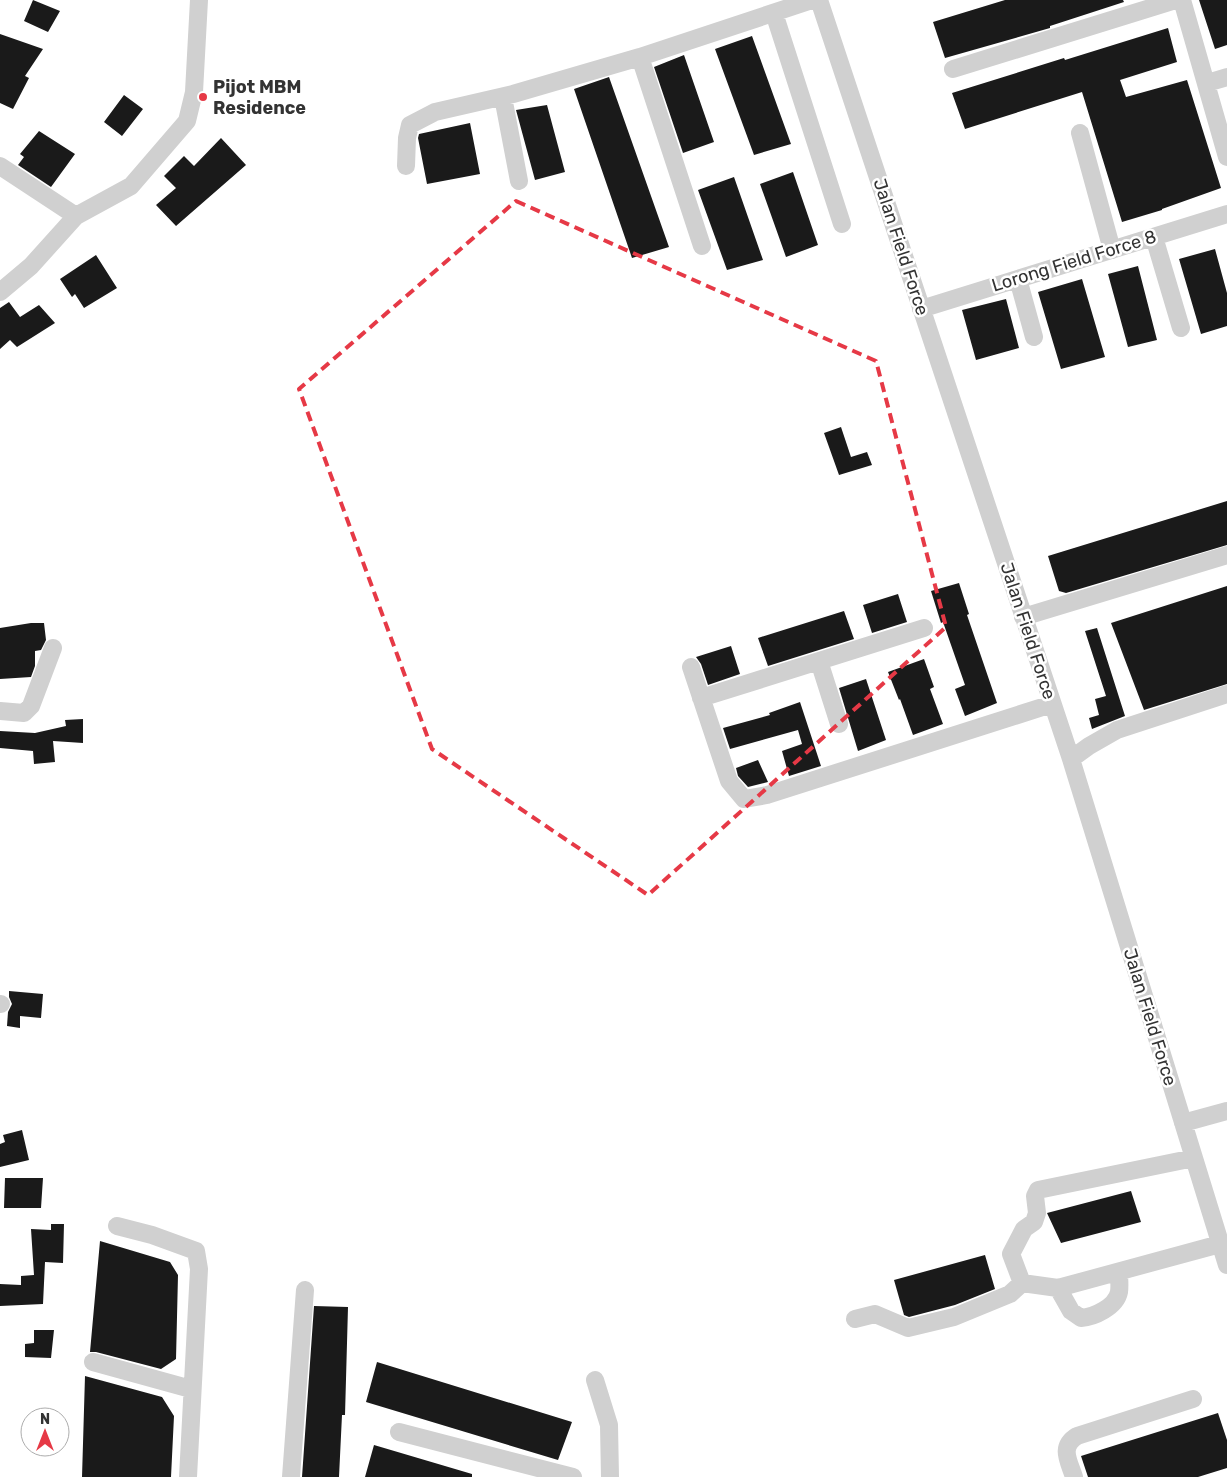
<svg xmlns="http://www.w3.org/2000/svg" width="1227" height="1477" font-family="Rubik,sans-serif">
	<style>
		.building { fill: #1a1a1a }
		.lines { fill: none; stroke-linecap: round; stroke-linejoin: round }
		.minor { stroke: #d0d0d0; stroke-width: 18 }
		.marked { fill: none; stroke: #e63946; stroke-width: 4; stroke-dasharray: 10 6; stroke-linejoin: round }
		.poi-dot { fill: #e63946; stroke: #fff; stroke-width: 2 }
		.labels { text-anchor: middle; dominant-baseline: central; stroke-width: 5; stroke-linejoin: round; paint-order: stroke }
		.poi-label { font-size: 18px; font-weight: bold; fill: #333; stroke: #fff; text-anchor: start }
		.street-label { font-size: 18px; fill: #333; stroke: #fff }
	</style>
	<rect width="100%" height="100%" fill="#fff"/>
	<path class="building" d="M33,0L60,11L48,32L24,21Z
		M1005,0H1123L1124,2L1050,26V28L945,58L933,22Z
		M1199,0H1227V45L1215,49Z
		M1168,28L1177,62L1120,80L1126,97L1187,80L1221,188L1162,209V210L1122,222L1082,92L965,129L952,93L1064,58L1065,60Z
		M0,34L43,49L25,76L29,78L13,109L0,103Z
		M752,36L791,144L754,155L715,49Z
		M684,55L714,142L683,153L654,67Z
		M609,77L669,247L632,258L574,89Z
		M124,95L143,109L122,136L104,122Z
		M547,105L565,172L535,180L516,110Z
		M470,123L480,174L427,184L418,138L419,134Z
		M39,131L75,154L51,187L18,165L24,157L20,154Z
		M221,138L246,165L176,226L156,205L176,188L164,176L184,156L194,166Z
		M793,172L818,245L786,257L760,184Z
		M734,177L763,260L727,270L698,190Z
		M1215,249L1227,293V326L1201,334L1179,259Z
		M96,255L117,288L84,308L75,294L72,297L60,279Z
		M1138,266L1157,340L1128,347L1108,274Z
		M1082,279L1105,357L1061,369L1038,292Z
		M1006,299L1019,348L976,360L962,310Z
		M9,302L20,317L39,305L55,323L17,347L10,340L0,349V308Z
		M841,427L851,457L867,452L872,465L839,475L824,433Z
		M1227,501V545L1066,593L1059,591L1048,556Z
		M959,583L969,614L967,615L997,703L965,716L955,689L965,685L943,622L941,623L931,591Z
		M1227,586V684L1144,710L1111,623Z
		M898,594L907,622L872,633L863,605Z
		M844,611L854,639L768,666L758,638Z
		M31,623H44L46,640L41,650L35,651V666L31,677L0,679V628Z
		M1097,628L1125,716L1092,729L1089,718L1099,715L1095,699L1106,696L1085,631Z
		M731,646L740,674L708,685L701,664L696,657Z
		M924,659L934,687L930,689L943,724L913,735L900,699L899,700L888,672Z
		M866,679L886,740L858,751L839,688Z
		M800,702L821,766L789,776L782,751L802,744L798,730L730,749L723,728L770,715L769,713Z
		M83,719V743L53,741L55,762L34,764L33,751L0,748V731L35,733L66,726L65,720Z
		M758,760L768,782L748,787L738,776L736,768Z
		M9,991L43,994L41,1018L20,1016V1028L7,1026L8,1012L12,1004L9,997Z
		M22,1130L29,1160L0,1167V1144L5,1142L3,1135Z
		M5,1178H43L41,1208H4Z
		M1131,1191L1141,1222L1061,1243L1047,1213Z
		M51,1224H64L63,1263L45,1262L43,1304L0,1306V1284L21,1285V1276L34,1275L31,1229L51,1230Z
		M100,1241L170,1262L178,1275L176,1359L161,1369L96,1352H90Z
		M985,1255L995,1289L955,1305L909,1317L904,1315L894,1280Z
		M314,1306L348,1307L345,1415H342L339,1477H302Z
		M34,1330H54L51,1358L25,1357V1344L34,1343Z
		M377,1362L572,1422L558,1460L366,1402Z
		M85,1376L162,1397L174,1416L171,1477H82Z
		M1218,1413L1227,1440V1468L1198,1477H1088L1081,1456Z
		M374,1445L472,1474V1477H365Z"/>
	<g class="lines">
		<path class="minor" d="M819,0L1071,759L1227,1265
			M1182,0L1227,157
			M774,13L842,224
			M640,57L702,246
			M953,69L1176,0
			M1207,83L1227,77
			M503,97L519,181
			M1080,133L1112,250
			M0,166L76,216
			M406,166L407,138L410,125L435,112L513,94L640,57L812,0
			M1154,237L1181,328
			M1018,279L1034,337
			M0,292L31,266L76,216L131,186L187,121L194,92L199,0
			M921,309L1227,214
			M1023,617L1227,555
			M819,661L839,724
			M691,667L729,781L744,799L767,795L1052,704
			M701,698L924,628
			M0,711L24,713L31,706L53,648
			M1071,759L1089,746L1117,730L1227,694
			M0,1004H1
			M1183,1123L1227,1111
			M117,1226L152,1235L196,1251L199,1269L188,1477
			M1022,1283L1011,1254L1024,1229L1034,1222L1037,1213L1035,1196L1038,1190L1194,1158
			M1058,1288L1071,1311L1081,1318C1094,1317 1116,1307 1119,1292C1120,1286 1119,1278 1119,1272
			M855,1319L875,1314L908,1328L954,1317L1010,1294L1022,1283L1058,1288L1220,1244
			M93,1362L191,1389
			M595,1380L609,1425L610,1477
			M399,1432L573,1477
			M291,1477L305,1290
			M1074,1477C1069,1461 1059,1447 1077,1436L1193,1399"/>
	</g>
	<path class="marked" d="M516,201L876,361L946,627L648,895L432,749L299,389Z"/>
	<circle class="poi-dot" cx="203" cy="97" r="5"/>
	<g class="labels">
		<g class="poi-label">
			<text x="213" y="87">Pijot MBM<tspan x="213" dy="21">Residence</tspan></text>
		</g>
		<g class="street-label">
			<text transform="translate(901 247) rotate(72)">Jalan Field Force</text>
			<text transform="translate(1074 261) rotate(-17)">Lorong Field Force 8</text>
			<text transform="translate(1028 631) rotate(72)">Jalan Field Force</text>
			<text transform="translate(1150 1017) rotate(73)">Jalan Field Force</text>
		</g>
	</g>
	<g transform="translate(45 1432)"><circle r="24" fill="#ffffff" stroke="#adadad"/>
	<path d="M0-4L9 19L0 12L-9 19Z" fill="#e63946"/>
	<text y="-8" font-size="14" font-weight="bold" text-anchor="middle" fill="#333333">N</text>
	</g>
</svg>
